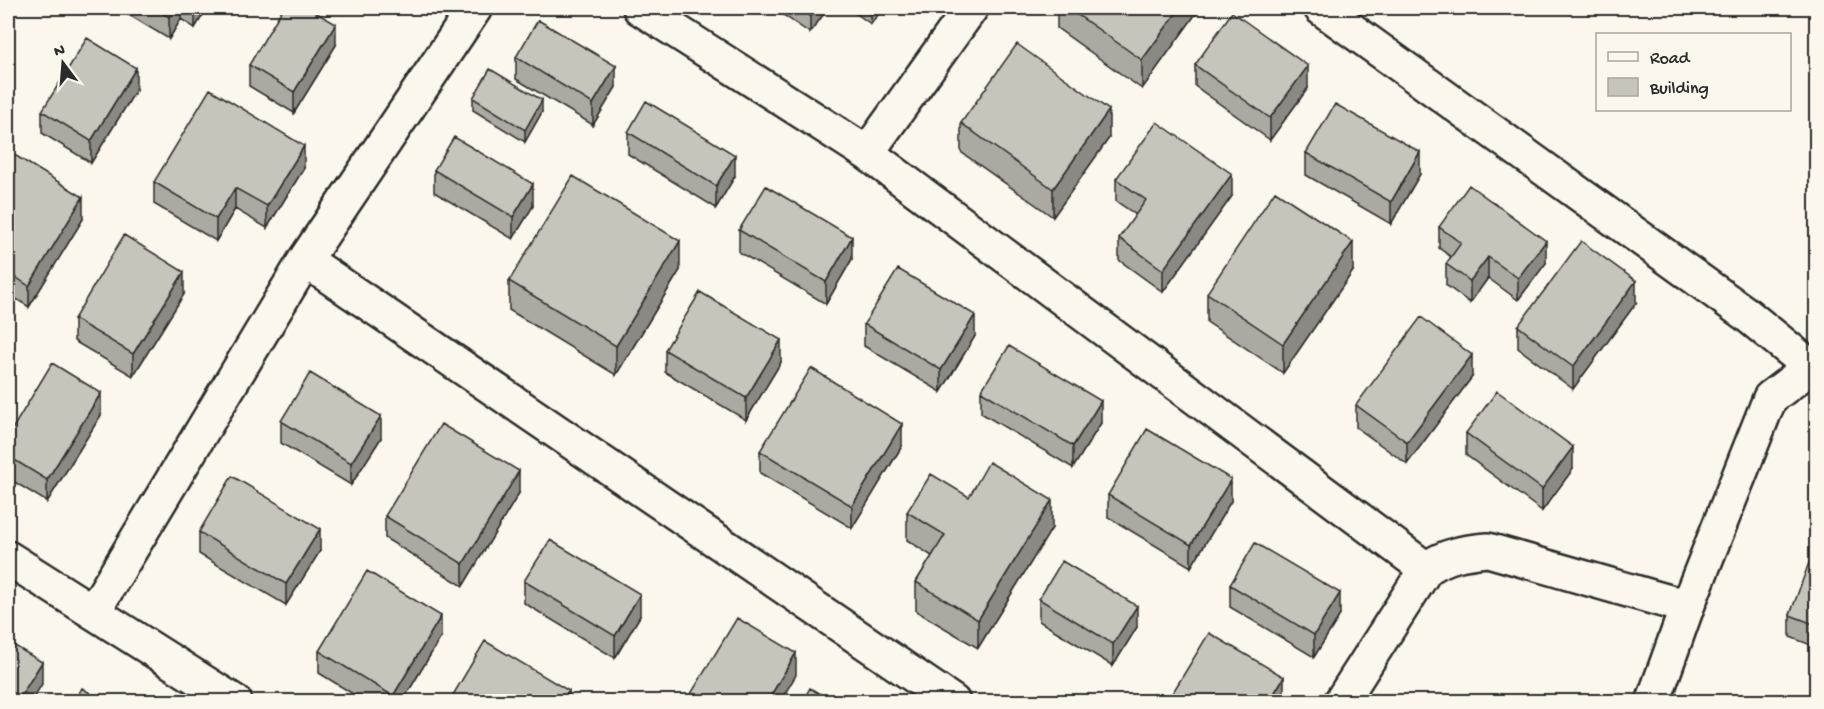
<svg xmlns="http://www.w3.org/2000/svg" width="1824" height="709" font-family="'Gochi Hand',sans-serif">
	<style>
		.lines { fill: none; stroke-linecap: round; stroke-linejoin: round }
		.minor-casing { stroke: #2b2b2b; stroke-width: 38 }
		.minor { stroke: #fbf7ec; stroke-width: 33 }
		.wall { fill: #aba9a2; stroke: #2b2b2b; stroke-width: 1.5 }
		.shaded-wall { fill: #8b8984; stroke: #2b2b2b; stroke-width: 1.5 }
		.building { fill: #c7c4bc; stroke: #2b2b2b; stroke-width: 1.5 }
	</style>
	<rect width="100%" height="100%" fill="#fbf7ec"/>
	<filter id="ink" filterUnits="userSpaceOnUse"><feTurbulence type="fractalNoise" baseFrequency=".0167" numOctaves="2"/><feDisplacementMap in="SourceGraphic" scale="12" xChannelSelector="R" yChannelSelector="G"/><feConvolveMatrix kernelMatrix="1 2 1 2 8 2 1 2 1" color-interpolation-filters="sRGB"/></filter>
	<g filter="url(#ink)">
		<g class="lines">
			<g class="minor-casing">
				<path id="minor" d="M640,8L867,153L1426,569C1446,555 1464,552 1488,550L1687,607
					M1321,8L1746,314L1811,367
					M867,153L971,8
					M305,260L953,702
					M8,558L235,702
					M93,612L305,260L475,8
					M1341,702L1426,569
					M1653,702L1687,607L1770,398L1811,367H1816"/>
			</g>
			<use href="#minor" class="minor"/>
		</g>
		<path class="wall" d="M124,8H207L195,28L181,19L169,39L124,12Z
			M773,8H828L810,33Z
			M848,8H883L871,24Z
			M1057,8H1200L1142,89L1057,28Z
			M336,45L294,113L249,86V65Z
			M516,57L616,87L593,125L516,79Z
			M1195,65L1308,88L1270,140L1195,86Z
			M136,90L91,163L42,133V111Z
			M473,98L542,112L525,142L473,110Z
			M961,123L1109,138L1053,217L961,152Z
			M628,132L735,176L716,208L628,154Z
			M8,151L83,219L29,307L8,294Z
			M1306,153L1420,174L1391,224L1306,175Z
			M304,168L267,228L235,209L216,241L154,204V182Z
			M434,170L533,206L513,239L434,192Z
			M1116,179L1232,196L1163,292L1119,260V238L1136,215L1116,201Z
			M1439,227L1546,263L1518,300L1488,278L1470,303L1446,285V264L1451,257L1439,248Z
			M739,230L852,259L826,304L739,252Z
			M680,270L616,375L509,310V281Z
			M1353,271L1283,373L1207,322V293Z
			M184,294L133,376L74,341V319Z
			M1636,303L1573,389L1518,348V326Z
			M864,324L975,336L941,392L864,346Z
			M665,350L781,362L746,420L665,372Z
			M1472,377L1407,464L1356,427V405Z
			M981,391L1101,423L1073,468L981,413Z
			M101,415L47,502L8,478V436Z
			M281,421L381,438L351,485L281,443Z
			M1466,433L1573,469L1542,511L1466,455Z
			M902,446L852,528L760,473V451Z
			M1816,468V509L1811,507V485Z
			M519,493L463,586L385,538V516Z
			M1108,495L1231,501L1191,567L1108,517Z
			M969,497L1052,528L978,648L916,611V582L932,556L907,540V512Z
			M199,532L320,551L286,605L199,554Z
			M1816,547V647L1790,637V615Z
			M524,581L640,616L615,658L524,603Z
			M1230,585L1340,615L1314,657L1230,607Z
			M1039,599L1137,627L1113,666L1039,621Z
			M441,637L402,702H366L319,673V651Z"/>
		<path class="shaded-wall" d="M175,8H181V19L169,39V17Z
			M195,8H207L195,28Z
			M813,8H828L810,33V12Z
			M874,8H883L871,24V11Z
			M1180,8H1200L1142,89V60Z
			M336,24V45L294,113V92Z
			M616,66V87L593,125V104Z
			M1308,66V88L1270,140V118Z
			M136,68V90L91,163V141Z
			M542,100V112L525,142V130Z
			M1109,110V138L1053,217V189Z
			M304,146V168L267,228V206Z
			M1420,152V174L1391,224V202Z
			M735,155V176L716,208V186Z
			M1232,174V196L1163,292V270Z
			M533,184V206L513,239V217Z
			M235,188V209L216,241V219Z
			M83,197V219L29,307V286Z
			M852,237V259L826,304V282Z
			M680,241V270L616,375V346Z
			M1546,241V263L1518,300V278Z
			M1353,242V271L1283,373V344Z
			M1488,257V278L1470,303V281Z
			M184,272V294L133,376V354Z
			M1636,281V303L1573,389V367Z
			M975,315V336L941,392V370Z
			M781,340V362L746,420V398Z
			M1472,355V377L1407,464V442Z
			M101,393V415L47,502V480Z
			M1101,401V423L1073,468V446Z
			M381,416V438L351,485V463Z
			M902,424V446L852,528V506Z
			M1573,447V469L1542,511V489Z
			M519,471V493L463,586V564Z
			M1231,479V501L1191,567V545Z
			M1052,500V528L978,648V620Z
			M320,529V551L286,605V584Z
			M1340,593V615L1314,657V635Z
			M640,594V616L615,658V636Z
			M1137,606V627L1113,666V644Z
			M441,616V637L402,702H393V696Z
			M796,653V675L780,702H767Z
			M42,662V684L31,702H17Z
			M1284,677V699L1283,702H1269Z
			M569,691V702H562Z"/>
		<path class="building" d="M154,8H175L169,17Z
			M283,8H308L336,24L294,92L249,65Z
			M804,8H813L810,12Z
			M866,8H874L871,11Z
			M1068,8H1180L1142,60Z
			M1232,12L1308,66L1270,118L1195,65Z
			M538,20L616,66L593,104L516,57Z
			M87,38L136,68L91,141L42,111Z
			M1017,44L1109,110L1053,189L961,123Z
			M490,69L542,100L525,130L473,98Z
			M210,89L304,146L267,206L235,188L216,219L154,182Z
			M646,101L735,155L716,186L628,132Z
			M1335,104L1420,152L1391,202L1306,153Z
			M1157,122L1232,174L1163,270L1119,238L1146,200L1116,179Z
			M454,137L533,184L513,217L434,170Z
			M8,151L83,197L29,286L8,272Z
			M573,176L680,241L616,346L509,281Z
			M1469,185L1546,241L1518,278L1488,257L1470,281L1446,264L1461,243L1439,227Z
			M766,186L852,237L826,282L739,230Z
			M1275,191L1353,242L1283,344L1207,293Z
			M124,235L184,272L133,354L74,319Z
			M1581,241L1636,281L1573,367L1518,326Z
			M898,269L975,315L941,370L864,324Z
			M700,292L781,340L746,398L665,350Z
			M1421,317L1472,355L1407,442L1356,405Z
			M1009,346L1101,401L1073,446L981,391Z
			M52,363L101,393L47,480L8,456V436Z
			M811,368L902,424L852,506L760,451Z
			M310,373L381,416L351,463L281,421Z
			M1497,391L1573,447L1542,489L1466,433Z
			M441,424L519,471L463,564L385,516Z
			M1147,429L1231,479L1191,545L1108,495Z
			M989,462L1052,500L978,620L916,582L945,535L907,512L931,474L969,497Z
			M1816,468V487L1811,485Z
			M232,476L320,529L286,584L199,532Z
			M550,540L640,594L615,636L524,581Z
			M1255,543L1340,593L1314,635L1230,585Z
			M1815,546L1816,547V625L1790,615Z
			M1062,561L1137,606L1113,644L1039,599Z
			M367,571L441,616L393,696L319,651Z
			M737,618L796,653L767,702H686Z
			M1209,633L1284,677L1269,702H1167Z
			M485,641L569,691L562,702H453L450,700Z
			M8,642L42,662L17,702H8Z
			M82,688L104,702H74Z
			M810,688L833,702H802Z"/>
	</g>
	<rect width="1824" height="709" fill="none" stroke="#fbf7ec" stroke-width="30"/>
	<rect x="15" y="15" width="1794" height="679" fill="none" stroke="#2b2b2b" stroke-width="2" filter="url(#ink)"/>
	<rect x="1596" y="33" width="195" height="78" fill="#fbf7ec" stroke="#a8a59f" stroke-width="1.5"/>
	<rect x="1608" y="52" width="30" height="9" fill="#fbf7ec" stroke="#a8a59f" stroke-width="1.5"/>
	<text x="1650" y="63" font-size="18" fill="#2b2b2b">Road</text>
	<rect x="1608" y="78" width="30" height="18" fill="#c7c4bc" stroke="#a8a59f" stroke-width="1.5"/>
	<text x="1650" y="93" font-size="18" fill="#2b2b2b">Building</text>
	<g transform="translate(63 63) rotate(344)" stroke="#fbf7ec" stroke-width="4.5" paint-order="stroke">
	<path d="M0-4.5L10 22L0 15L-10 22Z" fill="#2b2b2b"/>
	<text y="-9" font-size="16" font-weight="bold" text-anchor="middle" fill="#2b2b2b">N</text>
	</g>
</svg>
